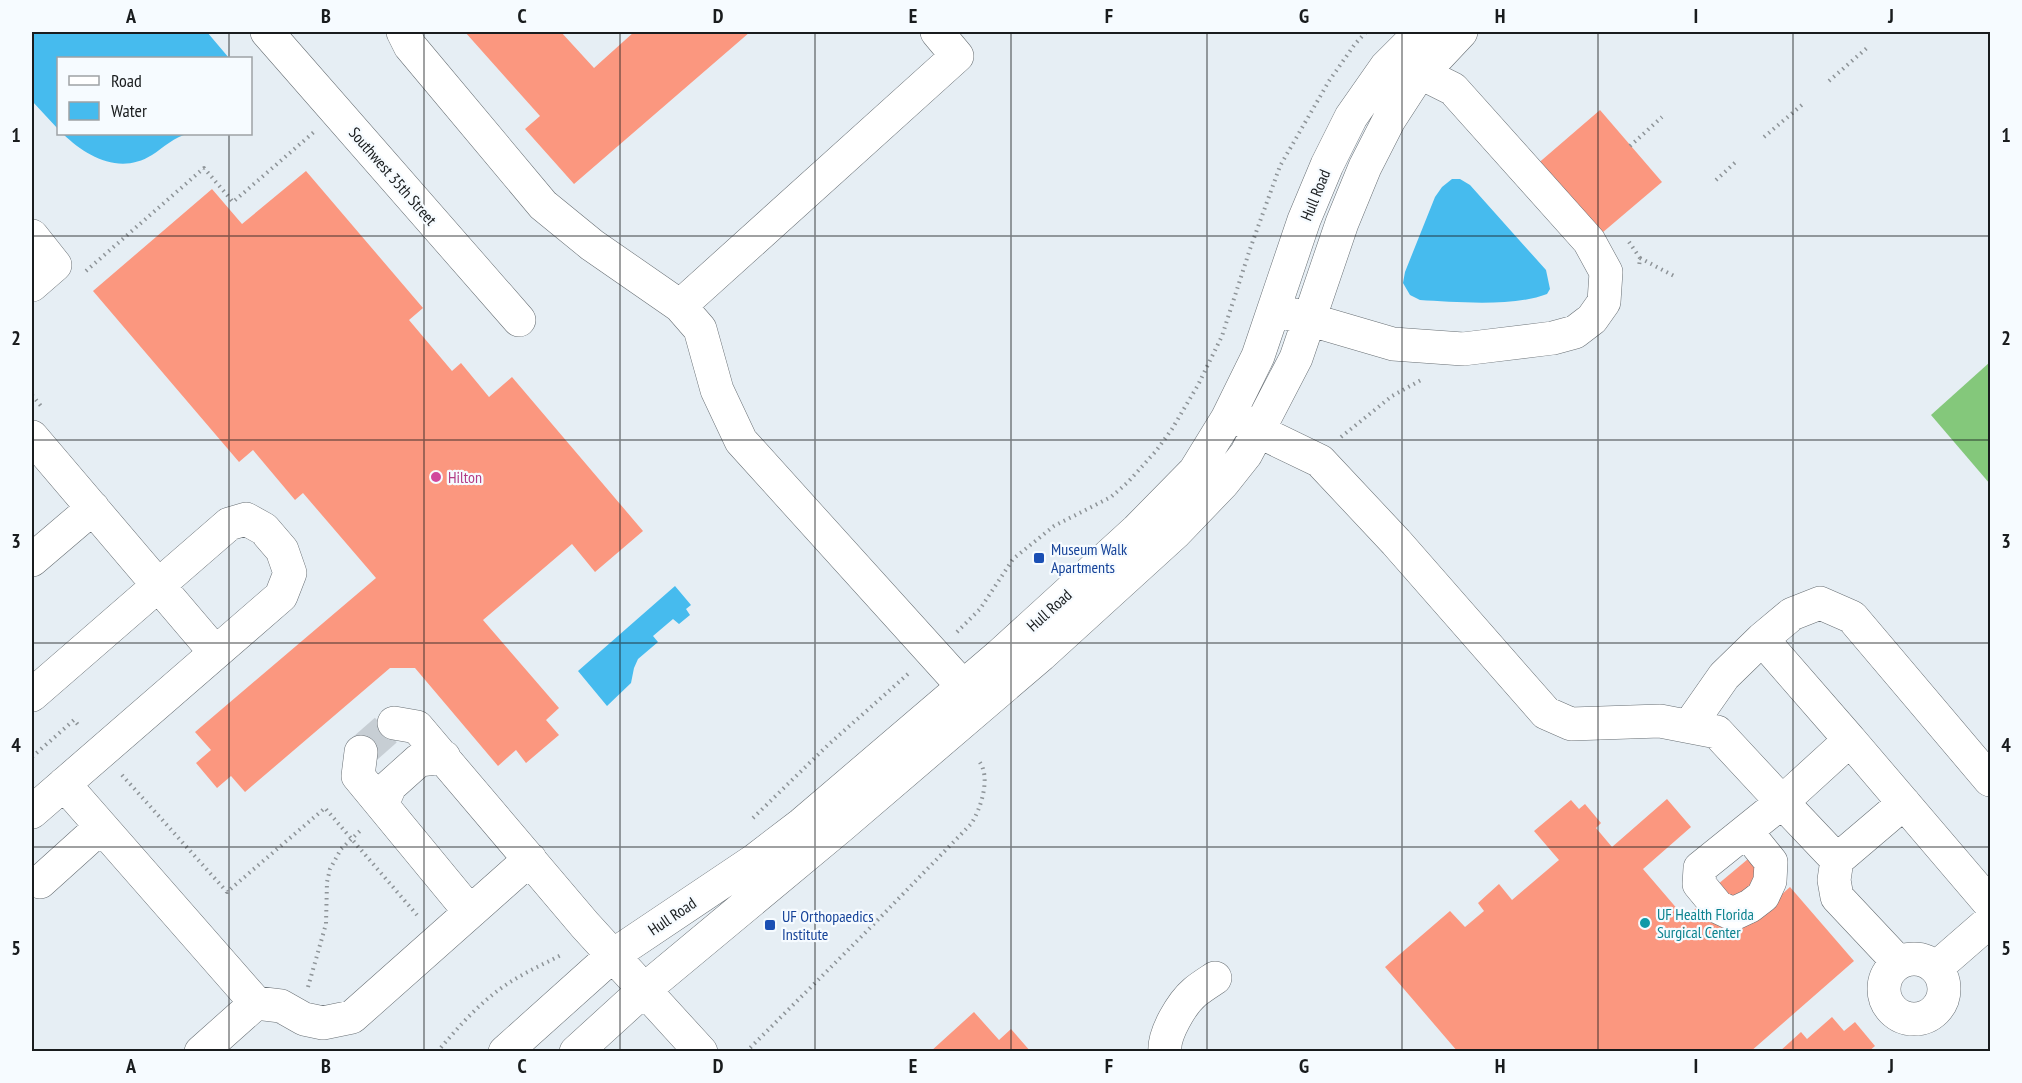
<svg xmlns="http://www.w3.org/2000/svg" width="2022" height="1083" font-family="'PT Sans Narrow',sans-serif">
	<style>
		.forest { fill: #84c87b }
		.water { fill: #46bbee }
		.building { fill: #fb977f }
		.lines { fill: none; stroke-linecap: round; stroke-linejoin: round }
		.minor-tunnel { stroke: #c7ced4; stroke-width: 33; stroke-dasharray: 33 16; stroke-linecap: butt }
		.minor-casing { stroke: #686f74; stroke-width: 34 }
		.path { stroke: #8e9498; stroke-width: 4; stroke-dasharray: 1.5 4.5; stroke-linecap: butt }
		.minor { stroke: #fff; stroke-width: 33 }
		.grid { fill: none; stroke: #191c1e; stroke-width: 1.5; stroke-opacity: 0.55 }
		.hotel-dot { fill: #d1479c; stroke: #f6fbff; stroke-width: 2 }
		.transit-dot { fill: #1a4fb4; stroke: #f6fbff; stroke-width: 2 }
		.culture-dot { fill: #0f9aa8; stroke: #f6fbff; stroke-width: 2 }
		.labels { text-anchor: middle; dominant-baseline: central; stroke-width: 4.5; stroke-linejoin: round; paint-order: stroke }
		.street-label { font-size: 16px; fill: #191c1e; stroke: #f6fbff }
		.hotel-label { font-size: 16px; fill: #b23c85; stroke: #f6fbff; text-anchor: start }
		.transit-label { font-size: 16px; fill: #164399; stroke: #f6fbff; text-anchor: start }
		.culture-label { font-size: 16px; fill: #0d838f; stroke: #f6fbff; text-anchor: start }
		.neatline { fill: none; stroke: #191c1e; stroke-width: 2 }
		.grid-label { font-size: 20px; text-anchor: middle; font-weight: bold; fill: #191c1e }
	</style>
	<rect width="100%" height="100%" fill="#e6eef4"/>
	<path class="forest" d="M1990,362V484L1931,415Z"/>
	<path class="water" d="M32,32H207L229,58H58V129L32,101Z
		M63,134H188C175,136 163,148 152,155C120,175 87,157 63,134Z
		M1452,179H1460L1470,185L1546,270L1550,289L1547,294C1514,307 1455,302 1420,300L1410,295L1403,283L1405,272L1435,197L1442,187Z
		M675,586L691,605L686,609L690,615L679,624L673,619L653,636L658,642L638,659L634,668L631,683L607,706L578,671Z"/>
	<path class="building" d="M465,32H561L594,68L634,32H750L574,184L525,129L540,116Z
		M1600,110L1662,182L1589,244L1528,172Z
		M306,171L423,308L409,320L452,371L461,363L489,397L512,377L643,531L595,572L572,544L483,620L559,708L546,720L559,735L526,763L516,750L498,766L415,668H390L245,792L231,776L217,788L196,763L211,750L195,732L376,578L303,493L295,500L253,450L239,462L93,291L212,189L242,224Z
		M1667,799L1691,827L1643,869L1685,918L1719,888L1717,885L1748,859L1780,896L1790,887L1854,961L1750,1052H1458L1385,967L1450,911L1465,927L1484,911L1478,903L1499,884L1512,900L1559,860L1534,831L1571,800L1579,809L1585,804L1601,823L1596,828L1612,847Z
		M974,1012L999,1040L1011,1029L1031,1052H930Z
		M1832,1017L1844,1031L1855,1022L1875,1046L1868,1052H1779L1801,1032L1807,1039Z"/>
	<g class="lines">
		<path class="minor-tunnel" d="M361,752L394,723"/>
		<g class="minor-casing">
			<path id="minor" d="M267,32L519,320
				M403,32L410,46L543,205L592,245L680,306L700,329L717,390L741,441L978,703
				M32,236L55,265L32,285
				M680,306L957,56L937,32
				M1287,313L1393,344L1463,349L1553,338L1575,332L1592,319L1604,302L1606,272L1589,241L1453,89L1421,73L1400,70
				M1242,420L1258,431L1320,461L1396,542L1546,713L1571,724L1660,721L1717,732L1782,802L1850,740L1990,904
				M32,437L215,652
				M32,560L93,508
				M1762,639L1792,614L1820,603L1852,617L1990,780
				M32,695L229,524L246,519L264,529L282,550L290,573L281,596L32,812
				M394,723L417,727L585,925L701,1052
				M1689,726L1724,676L1762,639L1850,740
				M361,752L358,776L470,912
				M64,784L256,1003L201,1052
				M382,805L390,786L419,760L444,757
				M1746,831L1771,862L1770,881L1763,896L1750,906L1733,914L1718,907L1699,884L1700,868L1782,802L1837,860L1834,880L1837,897L1899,963
				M1837,860L1904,803
				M40,882L101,827
				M1884 989a30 30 0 1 1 60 0a30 30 0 1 1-60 0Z
				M1936,968L1990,921
				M256,1003L281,1006L304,1019L323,1023L352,1017L530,859
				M505,1052L612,956L755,860L802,824L1000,655L1137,530L1195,471L1227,419L1258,356L1304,220L1327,165L1351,117L1386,67L1421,32
				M576,1052L644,990L840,827L1041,655L1175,533L1223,483L1246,454L1296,358L1342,223L1365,167L1389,120L1413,83L1461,32
				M1165,1052C1163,1034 1182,1003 1195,992C1201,987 1209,982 1215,978"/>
		</g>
		<path class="path" d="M1829,81L1868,47
			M1764,137L1803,104
			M1630,146L1662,117
			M1716,180L1738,160
			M1629,242L1640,258L1639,267
			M1640,258L1674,276
			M86,271L204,168L233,202L314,132
			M32,395L41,406
			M1341,437L1392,396L1423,379
			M957,632L980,609L1013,559L1054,526L1111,497L1128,482L1156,451L1172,429L1198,385L1222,336L1250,249L1280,166L1329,81L1355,44L1366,32
			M32,757L74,720L80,727
			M122,775L227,892L325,808L417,915
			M753,818L828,745L908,674
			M308,987L326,924L327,882L330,869L341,849L362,829
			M437,1052C461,1024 485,996 517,978C532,969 548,962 563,954
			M746,1052L868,930L971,824C981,809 992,775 978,760"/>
		<use href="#minor" class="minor"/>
	</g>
	<path class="grid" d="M229,32V58M424,32V1052M620,32V1052M815,32V1052M1011,32V1052M1207,32V1052M1402,32V1052M1598,32V1052M1793,32V1052M229,134V1052M32,236H1990M32,440H1990M32,643H1990M32,847H1990"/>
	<circle class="hotel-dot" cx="436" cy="477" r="6"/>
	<g class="transit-dot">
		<rect x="1033" y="552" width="12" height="12" rx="3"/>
		<rect x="764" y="919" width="12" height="12" rx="3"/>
	</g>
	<circle class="culture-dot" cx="1645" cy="923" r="6"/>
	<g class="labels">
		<g class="street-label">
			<text transform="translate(393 176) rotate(49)">Southwest 35th Street</text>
			<text transform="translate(1315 195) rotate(-68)">Hull Road</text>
			<text transform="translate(1049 610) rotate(-42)">Hull Road</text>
			<text transform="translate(672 916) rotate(-34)">Hull Road</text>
		</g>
		<g class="hotel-label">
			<text x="448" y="477">Hilton</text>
		</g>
		<g class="transit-label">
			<text x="1051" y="549">Museum Walk<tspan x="1051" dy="18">Apartments</tspan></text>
			<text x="782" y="916">UF Orthopaedics<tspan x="782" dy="18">Institute</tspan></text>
		</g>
		<g class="culture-label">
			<text x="1657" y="914">UF Health Florida<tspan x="1657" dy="18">Surgical Center</tspan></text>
		</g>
	</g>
	<rect width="2022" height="1083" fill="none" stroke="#f6fbff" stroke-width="66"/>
	<rect x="57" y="57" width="195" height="78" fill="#f6fbff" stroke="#9ea2a5" stroke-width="1.5"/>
	<rect x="69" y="76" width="30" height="9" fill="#ffffff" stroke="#9ea2a5" stroke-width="1.5"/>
	<text x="111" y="87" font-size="18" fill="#191c1e">Road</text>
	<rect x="69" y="102" width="30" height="18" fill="#46bbee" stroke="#9ea2a5" stroke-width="1.5"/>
	<text x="111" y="117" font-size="18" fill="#191c1e">Water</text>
	<rect x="33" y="33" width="1956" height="1017" class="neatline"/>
	<g class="grid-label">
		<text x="131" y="23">A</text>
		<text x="326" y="23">B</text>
		<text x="522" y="23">C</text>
		<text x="718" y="23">D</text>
		<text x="913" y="23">E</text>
		<text x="1109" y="23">F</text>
		<text x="1304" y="23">G</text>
		<text x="1500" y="23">H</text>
		<text x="1696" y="23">I</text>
		<text x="1891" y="23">J</text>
		<text x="16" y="142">1</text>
		<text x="2006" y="142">1</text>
		<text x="16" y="345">2</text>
		<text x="2006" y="345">2</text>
		<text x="16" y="548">3</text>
		<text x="2006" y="548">3</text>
		<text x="16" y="752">4</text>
		<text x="2006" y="752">4</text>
		<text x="16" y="955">5</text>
		<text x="2006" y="955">5</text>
		<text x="131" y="1073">A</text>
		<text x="326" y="1073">B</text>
		<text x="522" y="1073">C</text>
		<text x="718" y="1073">D</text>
		<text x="913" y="1073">E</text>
		<text x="1109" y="1073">F</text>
		<text x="1304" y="1073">G</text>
		<text x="1500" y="1073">H</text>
		<text x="1696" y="1073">I</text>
		<text x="1891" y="1073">J</text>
	</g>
</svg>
